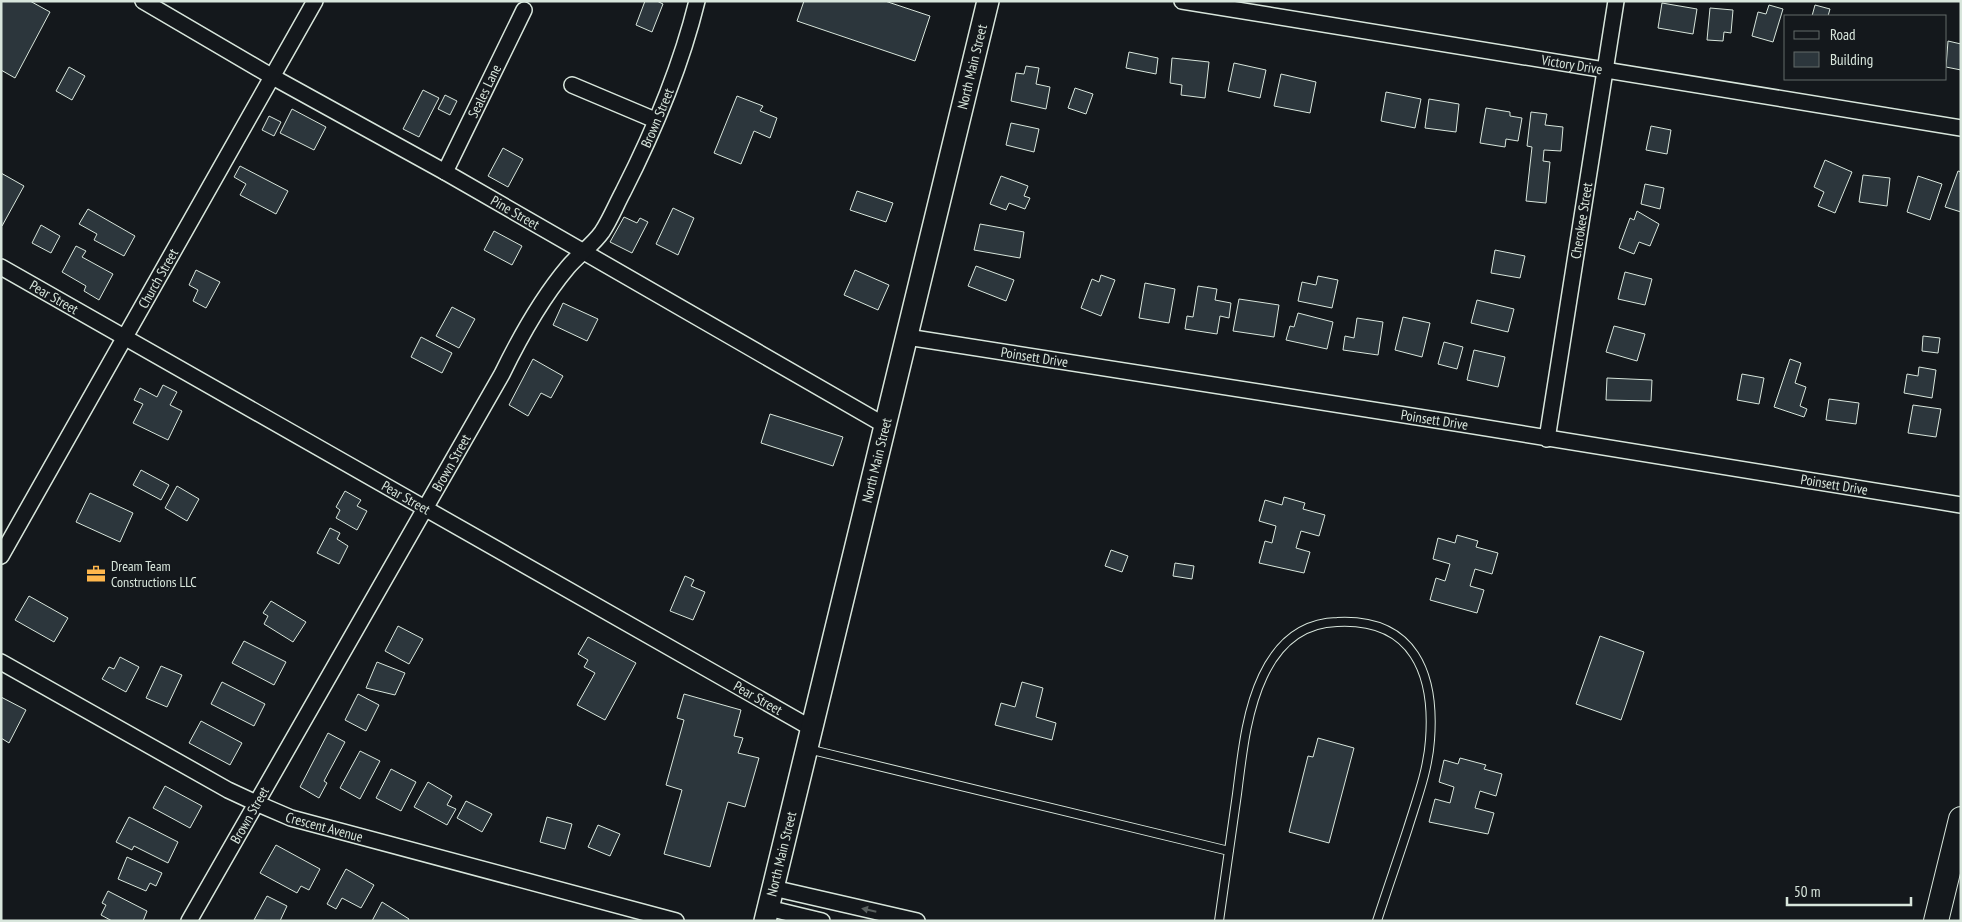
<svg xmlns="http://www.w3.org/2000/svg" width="1962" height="922" font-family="'PT Sans Narrow',sans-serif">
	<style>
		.building { fill: #2c363c; stroke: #d8e6dc }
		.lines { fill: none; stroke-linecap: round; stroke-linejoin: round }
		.lane-casing { stroke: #d8e6dc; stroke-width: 10 }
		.street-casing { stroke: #d8e6dc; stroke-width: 18 }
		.secondary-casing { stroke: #d8e6dc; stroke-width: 24 }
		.primary-casing { stroke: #d8e6dc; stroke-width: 26 }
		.lane { stroke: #14181c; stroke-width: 8 }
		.street { stroke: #14181c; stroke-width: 15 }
		.secondary { stroke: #14181c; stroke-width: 21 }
		.primary { stroke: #14181c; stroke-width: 24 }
		.oneway { fill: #59605f }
		.labels { text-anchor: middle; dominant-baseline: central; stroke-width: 4; stroke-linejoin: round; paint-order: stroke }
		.street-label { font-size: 14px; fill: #d8e6dc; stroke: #14181c }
		.poi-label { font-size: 14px; fill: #d8e6dc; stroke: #14181c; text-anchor: start }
	</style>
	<rect width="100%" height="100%" fill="#14181c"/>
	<path class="building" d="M1,1H30L50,12L15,78L1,70Z
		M645,1H657L663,4L652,32L636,25Z
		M804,1H885L930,16L915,61L797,21Z
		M1662,3L1697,9L1693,34L1658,28Z
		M1769,5L1783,9L1773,42L1752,36L1758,12L1766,14Z
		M1815,5L1830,9L1828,16H1812Z
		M1710,8L1733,10L1731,33L1724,32L1723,41L1707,40Z
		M1948,41L1961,44V70L1946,67Z
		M1129,52L1158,58L1156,74L1126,68Z
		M1172,58L1209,62L1205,98L1181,95L1182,85L1170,83Z
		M1234,63L1266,70L1260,98L1228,91Z
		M1026,66L1039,68L1036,84L1050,87L1046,109L1011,101L1016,73L1024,74Z
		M69,67L85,76L72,100L56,91Z
		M1281,74L1316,82L1310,113L1274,106Z
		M1075,88L1093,94L1086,114L1068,108Z
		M423,90L439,98L419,137L403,129Z
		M1386,92L1421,99L1415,128L1381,121Z
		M445,95L457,101L450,115L438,109Z
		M737,96L763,106L760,111L777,118L770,138L754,131L741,164L714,153Z
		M1429,99L1459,104L1456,132L1425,128Z
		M1486,108L1510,112V116L1522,118L1518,141L1506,139L1505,147L1480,143Z
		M292,109L326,127L314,150L280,133Z
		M1531,112L1547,114L1545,125L1563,127L1561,151L1544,150L1543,161L1550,162L1546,203L1526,201L1532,147L1527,146Z
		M269,116L281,122L274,136L262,130Z
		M1011,123L1039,129L1034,152L1006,145Z
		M1651,126L1671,130L1667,154L1646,150Z
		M503,148L523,159L508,187L488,176Z
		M1825,160L1852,172L1835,213L1818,206L1824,192L1814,187Z
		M240,166L288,191L276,214L240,195L246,184L234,177Z
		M1958,171L1961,172V212L1945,207Z
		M1,173L24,186L2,226L1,225Z
		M1863,175L1890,178L1887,206L1859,202Z
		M1001,176L1028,186L1024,196L1030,198L1025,209L1009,203L1006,210L990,204Z
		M1918,176L1942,184L1930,220L1907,212Z
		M1645,184L1664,188L1660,209L1641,204Z
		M857,191L893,203L886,222L850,210Z
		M673,208L694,218L678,255L656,244Z
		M88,209L135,236L124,256L94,240L97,234L79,224Z
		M1637,211L1659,224L1650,246L1639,242L1634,254L1619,248L1630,218L1634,220Z
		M624,217L637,223L640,218L648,222L632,253L610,242Z
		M980,224L1024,232L1020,258L974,250Z
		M41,225L60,236L51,253L32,243Z
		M494,231L522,246L512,265L484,250Z
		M76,246L86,251L82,257L113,274L99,300L84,291L86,286L62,272Z
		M1495,250L1525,256L1520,278L1491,273Z
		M976,266L1014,280L1006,301L968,286Z
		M196,270L220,282L206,308L193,301L198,290L189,285Z
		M855,270L889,285L878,310L844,295Z
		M1625,272L1652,279L1645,305L1618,299Z
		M1101,275L1115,280L1101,316L1081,308L1092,279L1099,282Z
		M1318,276L1338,280L1332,308L1298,301L1302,282L1316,285Z
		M1145,283L1175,289L1169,323L1139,318Z
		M1198,286L1217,289L1215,300L1231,303L1229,318L1220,316L1217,334L1185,329L1187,316L1193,317Z
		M1239,299L1279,305L1274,337L1233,331Z
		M1477,300L1514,309L1508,332L1471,323Z
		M563,303L598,319L587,341L553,325Z
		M452,307L475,319L459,348L436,336Z
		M1298,313L1333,322L1327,349L1286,340L1290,326L1294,327Z
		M1403,317L1430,323L1422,357L1395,350Z
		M1357,318L1383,322L1378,355L1343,350L1345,336L1354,338Z
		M1614,326L1645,334L1637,361L1606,352Z
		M1923,336L1940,338L1938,353L1922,351Z
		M421,337L452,353L442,373L411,357Z
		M1444,342L1463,347L1457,369L1438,364Z
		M1474,350L1505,357L1498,387L1467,380Z
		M533,359L563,376L551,398L541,393L528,416L509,405Z
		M1790,359L1801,363L1795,383L1806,387L1800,406L1807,409L1804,417L1774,407Z
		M1919,367L1936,370L1932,398L1904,393L1907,374L1918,376Z
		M1742,374L1764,378L1759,404L1737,400Z
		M1607,378L1652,380L1651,401L1606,400Z
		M163,385L177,392L170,405L182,411L168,440L133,423L143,404L134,400L140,388L157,397Z
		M1829,399L1859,403L1856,424L1826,420Z
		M1913,405L1941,409L1936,437L1908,433Z
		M770,414L843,437L833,466L761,443Z
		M141,470L169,485L161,500L133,485Z
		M177,486L199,499L187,521L165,508Z
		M345,491L361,500L357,506L367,511L357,530L336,518L340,510L336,507Z
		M90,493L133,513L120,542L76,522Z
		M1284,497L1305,503L1303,509L1325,515L1319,536L1301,531L1296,548L1310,552L1304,573L1259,563L1265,541L1272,543L1276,526L1259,521L1265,500L1282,505Z
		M330,528L340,533L337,539L348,546L339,564L317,553Z
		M1457,535L1478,541L1476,547L1498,553L1492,574L1475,569L1470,586L1484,590L1477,613L1430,600L1436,578L1445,581L1450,564L1433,559L1438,538L1455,543Z
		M1111,550L1128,556L1122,572L1105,566Z
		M1175,563L1194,566L1192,579L1173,576Z
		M685,576L694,580L691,586L705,592L693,620L670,611Z
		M29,596L68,618L54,642L15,620Z
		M271,601L306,622L293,642L264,624L268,616L263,613Z
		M398,626L423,639L409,664L385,651Z
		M1600,636L1644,652L1621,720L1576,704Z
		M588,637L636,663L605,720L577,705L595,673L584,667L588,660L578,654Z
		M244,641L286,662L274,685L232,663Z
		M120,657L139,667L126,692L102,679L109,667L114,669Z
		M377,662L405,673L395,695L366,688Z
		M161,666L182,675L167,707L146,698Z
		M222,682L265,704L254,726L211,704Z
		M1022,682L1043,688L1036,717L1056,723L1052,740L995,725L1001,703L1015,707Z
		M358,694L379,705L366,731L345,720Z
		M684,694L741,710L734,736L743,738L738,753L759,758L745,807L728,802L710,867L664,854L682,790L666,785L684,720L677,718Z
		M1,697L26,710L9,743L1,738Z
		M201,721L242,743L230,765L189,743Z
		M328,733L345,742L324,781L327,783L319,798L300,787Z
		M1318,738L1354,748L1329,843L1289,832L1308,756L1313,757Z
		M360,751L380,761L360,799L340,788Z
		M1460,758L1486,765L1484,769L1502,774L1496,796L1480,791L1475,808L1494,813L1488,834L1429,822L1435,799L1450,803L1454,787L1439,782L1444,760L1458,764Z
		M391,769L416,782L401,811L376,798Z
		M428,782L452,796L447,805L456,809L447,825L414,807Z
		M165,786L202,806L190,828L153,808Z
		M466,801L492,814L482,832L457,818Z
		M129,817L178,842L168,863L134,846L132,850L116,842Z
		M547,817L572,824L565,849L540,842Z
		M598,825L620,834L610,856L588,847Z
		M276,845L320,869L309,890L301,886L297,893L260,873Z
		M127,857L162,873L156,886L150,883L146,891L118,879Z
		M346,869L374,885L361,908L342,898L336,909L327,904Z
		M108,891L147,911L143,921H112L101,915L106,905L102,903Z
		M267,896L287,906L280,921L254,920Z
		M382,902L409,919L408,921H372Z"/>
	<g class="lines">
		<g class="lane-casing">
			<path id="lane" d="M808,749L1229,851
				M1219,921C1225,878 1231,836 1237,794C1242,755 1246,712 1263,676C1278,644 1301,623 1337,622C1414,618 1435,674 1430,740C1428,770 1417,799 1408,828C1398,859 1387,890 1377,921"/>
		</g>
		<g class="street-casing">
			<g id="street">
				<path id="s1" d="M143,1L271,76L445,172L886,426"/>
				<path id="s2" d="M1182,1L1961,128"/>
				<path d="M572,85L655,120"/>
				<path id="s3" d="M445,172L524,10"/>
				<path id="s4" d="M1,267L811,728"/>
				<path id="s5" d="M907,337L1462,424L1961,505"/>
				<path id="s6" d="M1547,439L1616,1"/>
				<path id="s7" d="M1,556L315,1"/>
				<path id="s8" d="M1,662L228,790L256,803L291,818L676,921"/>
				<path d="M773,888L917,921"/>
				<path d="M768,908L822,921"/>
				<path id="s9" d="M189,921L502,374C520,337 541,299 568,267C578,255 592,246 602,232C610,220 616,205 623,192C653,133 681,66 697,1"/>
			</g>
		</g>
		<g class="secondary-casing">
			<g id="secondary">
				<path id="s10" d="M765,921L988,1"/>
			</g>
		</g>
		<g class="primary-casing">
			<path id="primary" d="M1936,921L1961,819"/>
		</g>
		<use href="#lane" class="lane"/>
		<use href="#street" class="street"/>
		<use href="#secondary" class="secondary"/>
		<use href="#primary" class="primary"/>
	</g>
	<defs><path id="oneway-solid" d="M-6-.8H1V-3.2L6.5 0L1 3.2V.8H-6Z" transform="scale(1.25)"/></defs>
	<use class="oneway" href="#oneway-solid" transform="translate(869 910) rotate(-167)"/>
	<defs>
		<g id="office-bare" transform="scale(1.5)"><path d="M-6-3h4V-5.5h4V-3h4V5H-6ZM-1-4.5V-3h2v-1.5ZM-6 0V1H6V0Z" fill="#ffb74d" stroke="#14181c" stroke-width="2.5" paint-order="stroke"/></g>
	</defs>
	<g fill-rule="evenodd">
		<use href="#office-bare" x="96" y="574"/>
	</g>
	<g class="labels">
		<g class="street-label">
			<text stroke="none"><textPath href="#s2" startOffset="395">Victory Drive</textPath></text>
			<text stroke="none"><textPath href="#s10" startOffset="879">North Main Street</textPath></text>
			<text stroke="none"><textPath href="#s3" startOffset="90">Seales Lane</textPath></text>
			<text stroke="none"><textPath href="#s9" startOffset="932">Brown Street</textPath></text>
			<text stroke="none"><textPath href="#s1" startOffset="428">Pine Street</textPath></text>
			<text stroke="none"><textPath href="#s6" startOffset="221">Cherokee Street</textPath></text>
			<text stroke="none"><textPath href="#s7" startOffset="319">Church Street</textPath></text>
			<text stroke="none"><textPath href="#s4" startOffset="61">Pear Street</textPath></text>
			<text stroke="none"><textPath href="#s5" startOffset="129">Poinsett Drive</textPath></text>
			<text stroke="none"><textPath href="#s5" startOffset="534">Poinsett Drive</textPath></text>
			<text stroke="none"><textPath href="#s10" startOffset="474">North Main Street</textPath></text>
			<text stroke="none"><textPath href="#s9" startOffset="528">Brown Street</textPath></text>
			<text stroke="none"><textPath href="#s5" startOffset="939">Poinsett Drive</textPath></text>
			<text stroke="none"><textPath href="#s4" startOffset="466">Pear Street</textPath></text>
			<text stroke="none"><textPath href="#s4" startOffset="871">Pear Street</textPath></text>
			<text stroke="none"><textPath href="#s9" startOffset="122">Brown Street</textPath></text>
			<text stroke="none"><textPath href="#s8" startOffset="364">Crescent Avenue</textPath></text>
			<text stroke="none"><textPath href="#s10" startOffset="69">North Main Street</textPath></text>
		</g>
		<g class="poi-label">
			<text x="111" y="566">Dream Team<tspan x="111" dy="16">Constructions LLC</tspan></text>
		</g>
	</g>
	<rect width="1962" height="922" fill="none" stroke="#d8e6dc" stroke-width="5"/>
	<rect x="1784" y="15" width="162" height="65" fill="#14181c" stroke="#626a69"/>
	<rect x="1794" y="31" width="25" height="8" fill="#14181c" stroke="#626a69"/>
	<text x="1830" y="40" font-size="15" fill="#d8e6dc">Road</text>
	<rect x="1794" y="52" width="25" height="15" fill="#2c363c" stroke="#626a69"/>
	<text x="1830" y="65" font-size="15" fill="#d8e6dc">Building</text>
	<path d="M1787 897v8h124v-8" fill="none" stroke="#d8e6dc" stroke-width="2.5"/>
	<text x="1794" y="897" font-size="15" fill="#d8e6dc" stroke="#14181c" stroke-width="4" paint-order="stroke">50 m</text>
</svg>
